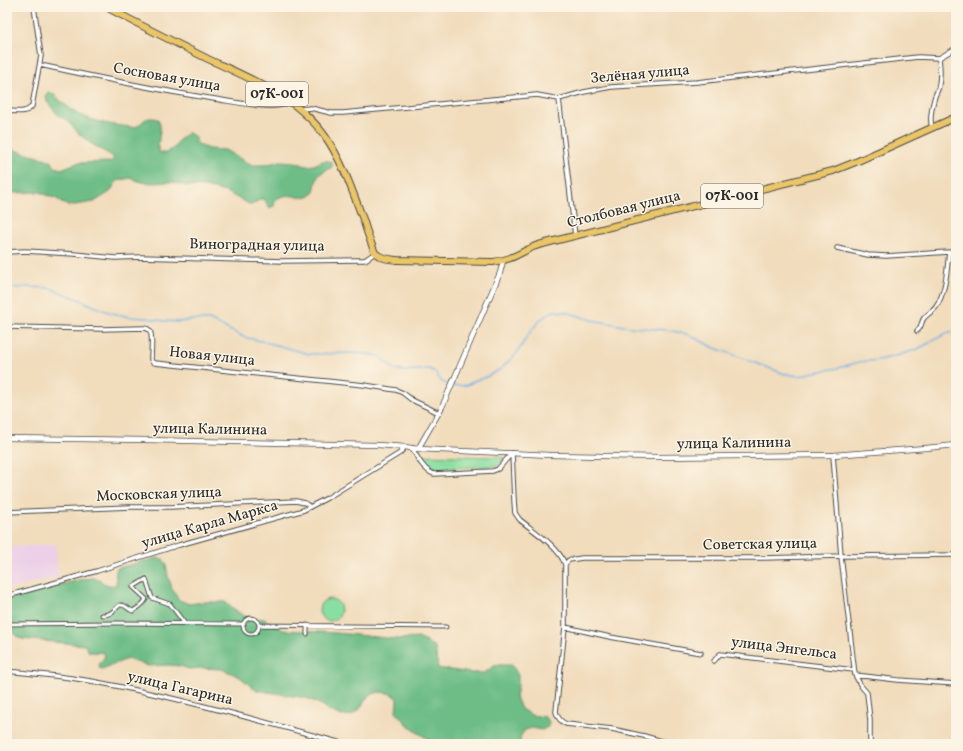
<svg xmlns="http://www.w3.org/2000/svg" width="963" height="751" font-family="Vollkorn,serif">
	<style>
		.built { fill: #edd0e8 }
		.green { fill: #89dea1; stroke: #5a8466 }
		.forest { fill: #6ebd87; stroke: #4c7459 }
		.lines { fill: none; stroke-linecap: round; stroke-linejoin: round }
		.stream { stroke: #6db0e2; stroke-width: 1.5 }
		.pedestrian-casing { stroke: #494641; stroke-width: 5 }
		.minor-casing { stroke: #494641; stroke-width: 5.5 }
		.tertiary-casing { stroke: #494641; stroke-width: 6 }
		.primary-casing { stroke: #494641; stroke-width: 8 }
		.pedestrian { stroke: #fff; stroke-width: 3 }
		.minor { stroke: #fff; stroke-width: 3.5 }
		.tertiary { stroke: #fff; stroke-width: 4.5 }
		.primary { stroke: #eac669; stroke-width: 6 }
		.labels { text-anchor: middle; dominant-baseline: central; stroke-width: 3; stroke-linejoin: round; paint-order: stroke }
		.shield { fill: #fcf5e5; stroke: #6a6863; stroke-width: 1 }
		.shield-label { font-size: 14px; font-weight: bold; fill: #2b2b2b }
		.street-label { font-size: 15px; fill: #2b2b2b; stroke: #fcf5e5 }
	</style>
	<rect width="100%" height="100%" fill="#fcf5e5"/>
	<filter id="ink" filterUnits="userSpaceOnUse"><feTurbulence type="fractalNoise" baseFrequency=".025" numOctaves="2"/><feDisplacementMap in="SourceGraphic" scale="8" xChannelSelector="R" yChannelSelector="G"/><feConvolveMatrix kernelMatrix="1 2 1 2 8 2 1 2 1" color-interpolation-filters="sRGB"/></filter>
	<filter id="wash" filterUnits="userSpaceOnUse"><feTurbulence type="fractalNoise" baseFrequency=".012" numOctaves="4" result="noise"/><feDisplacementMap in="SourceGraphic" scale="16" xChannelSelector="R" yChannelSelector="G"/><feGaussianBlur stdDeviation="0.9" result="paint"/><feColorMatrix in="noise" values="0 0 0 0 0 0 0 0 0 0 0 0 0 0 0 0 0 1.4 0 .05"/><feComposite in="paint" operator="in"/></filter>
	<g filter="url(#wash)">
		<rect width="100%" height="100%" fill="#f1dcbc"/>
		<path class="built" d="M56,544L58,577L7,589V547Z"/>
		<path class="green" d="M419,455L503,457V460L497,466L433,469L418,456Z
			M319 610a11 11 0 1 1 22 0a11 11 0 1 1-22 0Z"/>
		<path class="forest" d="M49,92C55,94 56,97 61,101C66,106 75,112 81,115C96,123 114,125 130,127C144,129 139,114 158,119C164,129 155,142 160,153H166L175,147L178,141L188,132L195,137L196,143L208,149L225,150L251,165H264L280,161L295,162L306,166L314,165L323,161H329L332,162V167C328,170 322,171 319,175C314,181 317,194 308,197C305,198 302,197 299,197C289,195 284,194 275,200L274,206L269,208C268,206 266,200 263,199C260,198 255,204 251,205L226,192L205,187L186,186L172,182L154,183L142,182L130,178L117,181L110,192L94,202L68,206L57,199L39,192L12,193L7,194V147L24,153L50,160L55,167L61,169L77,163L110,162L114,159L112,156L90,143L79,134L68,121L59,116L52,108L47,102L46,94Z
			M157,558L163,559L166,564L168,576L172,588L179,600L189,604L204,602H225L242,615L251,618L264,619L283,630L337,633L396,639L419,638L435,647L438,668L471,673H484L496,665H512L518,675V685L516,697L521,709L531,715L545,717L549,721L548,727L542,730L532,728L525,730L520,737L521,744H435C429,739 423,736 417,732C409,727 402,719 396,712L397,699L393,694L379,692L369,695L358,711L352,715L342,716L330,711L322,705L306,698L256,690L240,677L222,669L200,668L189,669L180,666L168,665L148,666L127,659L102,669L99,668L100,663L104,658L105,654C99,651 95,653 89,652L85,645L22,639L16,636L8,621L7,600L78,580L92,578L99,579C104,585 108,586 116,585C117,578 114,575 117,568Z"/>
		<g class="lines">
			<path class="stream" d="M7,286L14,288L28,287L49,288L71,296L108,312L129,317L147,318L164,321L178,322L193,320H209L244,337L265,342L309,354L358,353L374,355L379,356L394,369L403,371L430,369L435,372L441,381L446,384L456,386L467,385L476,380L484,378L501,369L517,353L528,335L541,319L553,311L566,312L592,320L630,327L667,330L687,334L715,348L785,374L799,376L815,372L838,368L859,362L878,360L896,356L918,349L945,334L954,332L956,333"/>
		</g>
	</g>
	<g filter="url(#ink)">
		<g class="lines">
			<g class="pedestrian-casing">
				<path id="pedestrian" d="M102,615C112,615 112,611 120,605C126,604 128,610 133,611C138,608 144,604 146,599L133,587L146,579L152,598L170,604L185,624
					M243 626a8 8 0 1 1 16 0a8 8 0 1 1-16 0Z
					M8,624L118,623L244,624
					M259,625L446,627
					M307,625V634"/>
			</g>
			<g class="minor-casing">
				<path id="minor" d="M40,65C100,78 160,91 221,100C234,102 273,110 285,104L286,99
					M559,99L575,236
					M300,109L311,108L331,113H343L537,95L559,99L584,92L611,87L697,82L918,57L939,58L956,48
					M7,111C15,111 27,114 32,106L41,56L34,7
					M932,128C929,118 932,106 935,96C937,92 939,88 939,84C941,75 940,67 939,58
					M837,248L868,255L886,256L949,252L956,251
					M7,252L25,251L74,254L115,258L141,257L283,261L359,260H365L375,253
					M7,327L102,329L144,328C146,328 148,328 150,331C153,336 151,352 151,359L152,362L155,363L364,385L396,390L403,393L412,400L439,413
					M917,331C922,327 921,322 924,318C928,314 933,311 936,307C946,292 947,270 949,252
					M412,448C417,457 424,471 434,474L493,471L498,469L512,453
					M512,453L514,500L515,513L520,520C535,532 558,546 565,564V627L556,712C558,718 560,721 566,724L612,729L644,736L672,744
					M833,455L841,556L855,675L861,686L867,693L870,720V744
					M7,512L130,507H170L296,501L305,503L310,507
					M565,564L569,560L582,558H764L841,556L956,555
					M7,596L97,571L179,545L304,510L327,498L400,453L405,447
					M565,627L610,637L701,653
					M714,661L720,654L854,670
					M7,671C35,674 64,676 91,681C177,697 261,721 345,744
					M855,675L898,680L956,684"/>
			</g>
			<g class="tertiary-casing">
				<path id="tertiary" d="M7,438L146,440L378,445L405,447L418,449L550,455L658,457L833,455L926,448L956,445
					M418,449L442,407L500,273L503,261"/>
			</g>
			<g class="primary-casing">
				<path id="primary" d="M106,7C140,25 174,42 208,59C253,80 301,98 329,142C344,166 354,195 364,222C367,233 371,243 375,253C382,259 389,259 397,260L493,262C511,260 518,254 533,247C541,244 550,242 558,240L833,171L858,161L956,117"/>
			</g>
			<use href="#pedestrian" class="pedestrian"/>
			<use href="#minor" class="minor"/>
			<use href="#tertiary" class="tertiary"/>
			<use href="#primary" class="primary"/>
		</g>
	</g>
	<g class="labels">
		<g class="shield">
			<rect x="246" y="82" width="62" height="24" rx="3"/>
			<rect x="701" y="184" width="62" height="24" rx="3"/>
		</g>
		<g class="shield-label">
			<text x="277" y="94">07К-001</text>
			<text x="732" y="196">07К-001</text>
		</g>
		<g class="street-label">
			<text transform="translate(640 75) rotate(-5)">Зелёная улица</text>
			<text transform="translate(167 78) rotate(10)">Сосновая улица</text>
			<text transform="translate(624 210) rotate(-14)">Столбовая улица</text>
			<text transform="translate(257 246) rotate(1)">Виноградная улица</text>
			<text transform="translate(212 357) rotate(6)">Новая улица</text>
			<text transform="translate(210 430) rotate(1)">улица Калинина</text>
			<text transform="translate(734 444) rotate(-1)">улица Калинина</text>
			<text transform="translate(159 495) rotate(-2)">Московская улица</text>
			<text transform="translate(210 525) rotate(-16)">улица Карла Маркса</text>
			<text transform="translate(760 545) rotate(-1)">Советская улица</text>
			<text transform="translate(784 649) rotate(7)">улица Энгельса</text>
			<text transform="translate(180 689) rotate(13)">улица Гагарина</text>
		</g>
	</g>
	<rect width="963" height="751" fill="none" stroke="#fcf5e5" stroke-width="24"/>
</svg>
